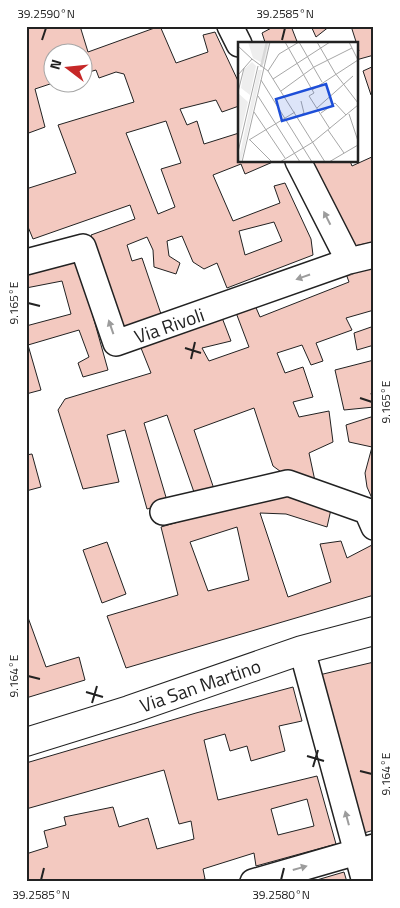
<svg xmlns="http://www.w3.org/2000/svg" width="400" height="908" font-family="'Titillium Web',sans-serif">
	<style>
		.building { fill: #f3c9c0; stroke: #222; fill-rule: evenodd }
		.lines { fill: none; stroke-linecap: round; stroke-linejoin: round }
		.street-casing { stroke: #222; stroke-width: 28 }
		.secondary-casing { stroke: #222; stroke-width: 30 }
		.street { stroke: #fff; stroke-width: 25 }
		.secondary { stroke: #fff; stroke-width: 28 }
		.oneway { fill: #9c9c9c }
		.ticks { fill: none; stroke: #222; stroke-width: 2 }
		.labels { text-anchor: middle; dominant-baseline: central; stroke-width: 4; stroke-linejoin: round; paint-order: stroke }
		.street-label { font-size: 19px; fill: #222; stroke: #fff }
		.inset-river { fill: none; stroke: #d9d9d9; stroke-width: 2.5 }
		.inset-road { fill: none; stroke: #a7a7a7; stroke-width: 1 }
		.view { fill: #1d4ed8; fill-opacity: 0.15; stroke: #1d4ed8; stroke-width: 2.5 }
		.inset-edge { fill: none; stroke: #222; stroke-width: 2.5 }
		.neatline { fill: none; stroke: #222; stroke-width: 2 }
		.ticks-label { font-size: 12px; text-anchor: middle; fill: #222 }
	</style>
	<rect width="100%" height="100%" fill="#fff"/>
	<path class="building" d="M26,26H80L88,52L160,26L176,63L208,52L203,35L215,32L239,83V106L222,112L216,100L180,109L187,125L197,121L204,144L239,133V161H275L245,174L241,164L213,175L233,221L280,203L274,186L285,183L311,239L313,255L227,288L217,263L204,269L193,262L182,236L167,241L169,256L180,263L176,274L154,267L153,250L147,237L127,245L132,261L142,258L161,314L121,330L91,235L135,219L130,205L33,239L26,222V189L76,173L58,125L134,102L124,74L116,72L99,78L96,70L82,74V52H52V82H56L35,89L45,127L26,134ZM166,121L181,163L161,169L175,207L158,214L126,133ZM274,222L282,241L245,255L239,231Z
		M275,26H291L298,44H259L265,42L262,33Z
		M311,26H330L316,37Z
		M351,26H374V55L356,60V52L359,51Z
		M374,66V94L371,95L363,71Z
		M374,156V242L344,248L302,161H350L352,166Z
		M77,259L108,370L83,377L78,363L89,357L79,330L28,345L41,390L26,394V326L71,314L62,281L26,288V271Z
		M371,264L374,271V310L346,318L352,330L316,343L323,361L311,365L302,345L277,353L285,373L303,367L313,397L293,402L299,417L329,411L333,442L309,453L315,481L288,477L273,466L254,408L194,430L214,489L195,495L167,415L144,423L168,504L147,509L125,430L107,435L119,482L83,489L58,410L65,399L151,373L139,343L221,315L231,341L202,348L209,361L249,347L235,310L254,303L260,317L349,282L345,271Z
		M374,326V345L357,350L354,333Z
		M374,360V392L371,393L374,407L344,410L335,370Z
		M374,416V503L367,487L365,473L372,447L349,442L346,425Z
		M32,454L41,487L26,491V455Z
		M277,493L332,505L327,527L286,514L260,513L288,597L331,582L320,544L341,541L347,558L372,545L374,550V595L126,668L107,616L178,595L161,527ZM237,527L249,580L208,591L190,542Z
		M107,542L126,594L102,603L83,550Z
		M26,612L46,667L79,657L85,680L26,698Z
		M374,662V830L364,833L319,675Z
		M293,687L302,721L279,726L285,751L251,761L247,746L230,751L225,734L204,740L218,800L317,776L336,844L256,866L254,853L203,869L205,879L195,882H26V854L48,847L44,831L66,825L64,817L113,807L119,827L148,818L157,849L194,839L191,821L179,824L164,770L26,809V763L196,713ZM307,799L314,826L278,835L271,809Z
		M344,872L347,882H310Z"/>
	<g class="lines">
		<g class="street-casing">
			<path id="street" d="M230,26L239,44
				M298,161L349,261
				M26,262L83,247L116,343L349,261L374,255
				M163,512L288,483L367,511L374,527
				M302,650L365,882
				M253,882L374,847"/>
		</g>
		<g class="secondary-casing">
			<path id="secondary" d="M26,742L129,710L302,650L374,631"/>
		</g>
		<use href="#street" class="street"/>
		<use href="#secondary" class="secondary"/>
	</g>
	<defs><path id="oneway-solid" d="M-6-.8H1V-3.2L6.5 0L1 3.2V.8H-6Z" transform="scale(1.25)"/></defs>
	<g class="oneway">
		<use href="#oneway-solid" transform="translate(327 218) rotate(-117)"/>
		<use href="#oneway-solid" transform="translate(303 277) rotate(161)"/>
		<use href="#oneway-solid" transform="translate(111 327) rotate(-109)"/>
		<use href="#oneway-solid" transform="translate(347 818) rotate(-105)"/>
		<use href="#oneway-solid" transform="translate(300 868) rotate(-16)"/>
	</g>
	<path class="ticks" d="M42,40L46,28M282,40L285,28M28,303L40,306M185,348L201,353M191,359L195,342M360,398L372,402M28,676L40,679M86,692L103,697M92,703L97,686M307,756L324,761M313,767L318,750M360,771L372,774M41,880L44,868M281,880L284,868"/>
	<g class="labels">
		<g class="street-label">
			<text transform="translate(169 325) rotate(-19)">Via Rivoli</text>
			<text transform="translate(200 685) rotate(-19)">Via San Martino</text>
		</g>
	</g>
	<g transform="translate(238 42)">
		<rect width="120" height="120" fill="#fff"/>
		<path d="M10,0H32L26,22L15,16ZM14,20L18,24L12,53L3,46L6,27ZM20,28H24L3,120H0ZM0,51L10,60L0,102L1,64Z" fill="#eee"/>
		<path class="inset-river" d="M23,25L29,0"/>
		<path class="inset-road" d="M47,0L76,51L71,54L92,87M61,0L84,40M79,0L97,31L120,61M111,0L120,18M0,4L15,18M14,17L30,29L87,120M30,29L41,12L61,0M0,33L14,17M35,37L92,0M23,38L74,120M74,48L120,18M43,49L76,25L114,6M0,50L6,26M20,54L62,120M79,66L115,34M16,70L47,116M83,71L97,61L108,73M111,72L120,99M60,75L66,71L63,59M90,88L106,111M11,98L57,70M12,98L34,120M0,110L20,24M4,120L32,0M42,120L75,100L120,63M91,120L120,103"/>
		<path class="view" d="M88,42L95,64L44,79L38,57Z"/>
		<rect width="120" height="120" class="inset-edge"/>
	</g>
	<rect width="400" height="908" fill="none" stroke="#ffffff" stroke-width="55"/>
	<g transform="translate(68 68) rotate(286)"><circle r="24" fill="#ffffff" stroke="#a7a7a7"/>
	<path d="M0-4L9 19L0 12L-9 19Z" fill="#c62828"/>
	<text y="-8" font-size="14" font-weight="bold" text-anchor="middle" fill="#222222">N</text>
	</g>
	<rect x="28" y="28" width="344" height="852" class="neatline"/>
	<g class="ticks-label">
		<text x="46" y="18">39.2590°N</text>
		<text x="285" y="18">39.2585°N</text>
		<text transform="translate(14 303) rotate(-90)" y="4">9.165°E</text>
		<text transform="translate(386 402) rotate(-90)" y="4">9.165°E</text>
		<text transform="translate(14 676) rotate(-90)" y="4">9.164°E</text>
		<text transform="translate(386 774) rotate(-90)" y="4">9.164°E</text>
		<text x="41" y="899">39.2585°N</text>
		<text x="281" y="899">39.2580°N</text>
	</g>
</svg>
